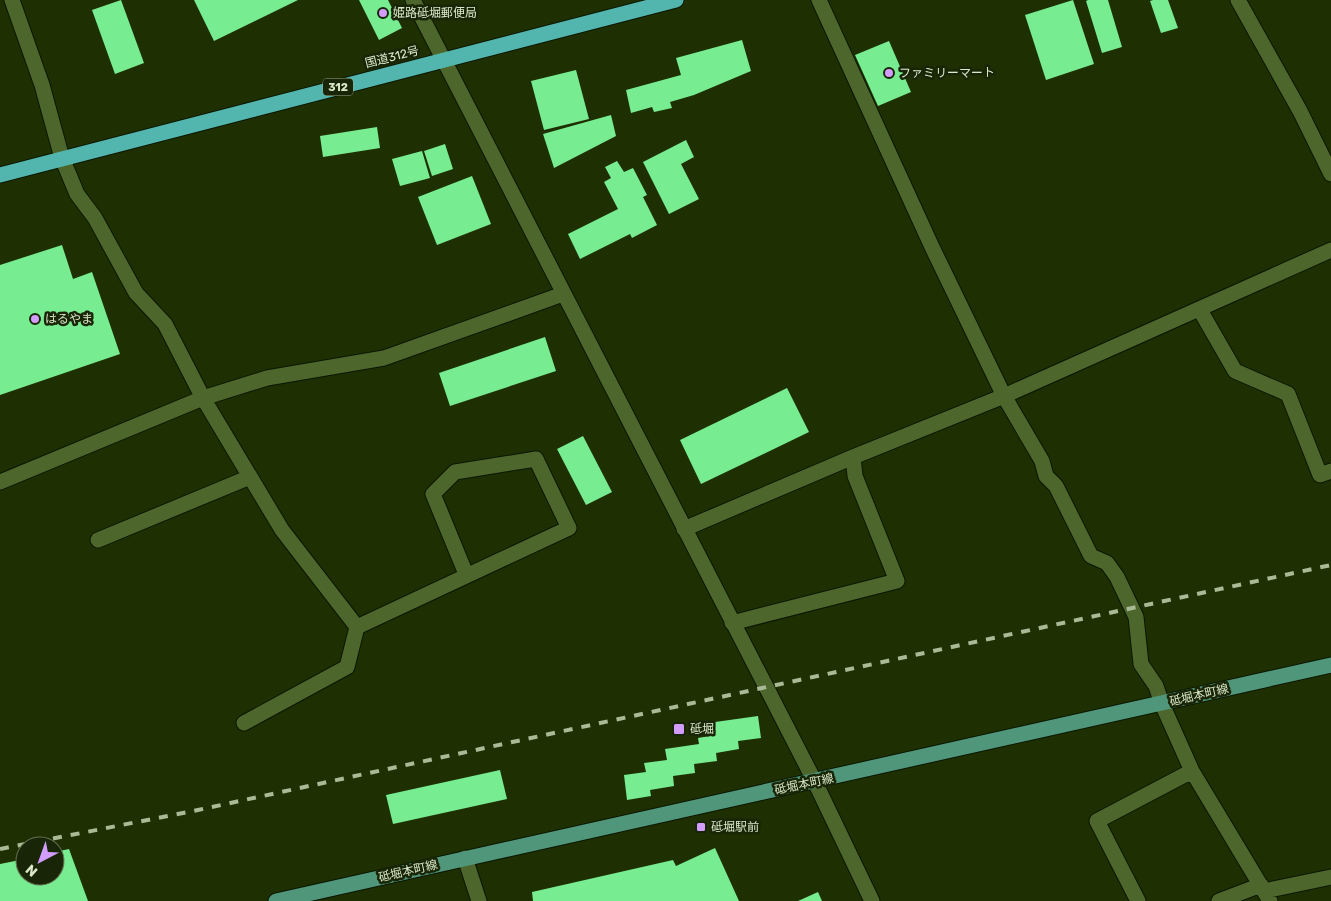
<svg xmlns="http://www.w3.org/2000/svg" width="1331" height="901" font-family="Rubik,'Noto Sans JP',sans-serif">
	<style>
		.building { fill: #78ec91 }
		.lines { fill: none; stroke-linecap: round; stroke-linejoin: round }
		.minor-casing { stroke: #0b1600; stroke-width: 17 }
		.major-casing { stroke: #0b1600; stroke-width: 17 }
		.highway-casing { stroke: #0b1600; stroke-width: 17 }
		.minor { stroke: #4c662b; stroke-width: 15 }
		.major { stroke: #50967a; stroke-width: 15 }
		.highway { stroke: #52b6af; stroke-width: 15 }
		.rail { stroke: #a9ba97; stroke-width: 4; stroke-dasharray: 9 9; stroke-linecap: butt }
		.poi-dot { fill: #d29dfd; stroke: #182506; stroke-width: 2 }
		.labels { text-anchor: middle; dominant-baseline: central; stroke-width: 5; stroke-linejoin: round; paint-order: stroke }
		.shield { fill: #182506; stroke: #9eae8e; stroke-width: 1 }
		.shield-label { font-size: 11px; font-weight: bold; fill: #d8e8c9 }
		.poi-label { font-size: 12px; fill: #d8e8c9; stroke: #182506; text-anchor: start }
		.street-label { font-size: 12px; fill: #d8e8c9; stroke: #182506 }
	</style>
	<rect width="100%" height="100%" fill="#1e3002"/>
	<path class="building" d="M121,0L144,63L115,74L92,10Z
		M194,0H298L214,41Z
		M359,0H388L402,28L379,40Z
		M1073,0L1094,64L1046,80L1025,15Z
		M1088,0H1108L1122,47L1102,53L1086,1Z
		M1153,0H1168L1178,28L1161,33L1150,1Z
		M742,40L751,71L694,95L670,102L672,108L654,112L652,107L631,113L626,90L681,75L676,58Z
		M889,41L911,92L878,106L855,55Z
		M576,70L589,119L544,130L531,81Z
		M611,115L616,136L554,168L543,134Z
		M377,127L380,148L323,157L320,136Z
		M686,140L694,157L681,164L699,199L669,214L643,162Z
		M445,144L453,169L432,176L424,151Z
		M422,151L430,178L400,186L392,159Z
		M617,161L624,172L633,168L647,195L643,197L657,225L632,238L630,234L580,259L568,234L618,209L604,182L611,178L605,167Z
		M472,176L491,224L437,245L418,197Z
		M62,245L73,279L92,272L120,354L0,395V265Z
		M545,337L556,371L450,406L439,373Z
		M787,388L809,432L701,484L680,440Z
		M583,436L612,492L586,505L557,449Z
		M758,716L761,738L738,741L739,749L716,753L717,761L694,764L695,773L673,776L674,786L650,790L651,796L627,800L624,775L646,772L644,763L667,760L665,749L699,744L698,738L710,736L708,723Z
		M500,770L507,799L393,824L386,795Z
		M715,848L739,901H533L532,892L673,860L676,866Z
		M69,849L88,901H0V864L25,859V876H55V852Z
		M818,892L822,901H798Z"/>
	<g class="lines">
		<g class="minor-casing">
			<path id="minor" d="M12,0L42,85L62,158L77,194L95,218L136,293L165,324L203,398L282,530L357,627
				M413,0L815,782L872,901
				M819,0L932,247L1004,396L1042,461L1046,476L1056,486L1091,556L1107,563L1117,577L1136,617L1141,664L1156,686L1162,704L1192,771L1270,901
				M1238,0L1300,111L1331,174
				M1200,310L1235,371L1288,394L1320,475L1331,471
				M0,482L203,398L267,378L384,358L563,294
				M684,529L853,457L1004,396L1331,250
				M98,540L250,477
				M732,623L897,581L855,476L853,457
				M244,723L347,667L357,627L569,528L536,459L455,472L433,494L466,574
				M465,858L479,901
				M1264,891L1331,877
				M1138,901L1097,821L1192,771
				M1219,901L1261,885"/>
		</g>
		<g class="major-casing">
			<path id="major" d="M276,901L1331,665"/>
		</g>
		<g class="highway-casing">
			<path id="highway" d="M0,175L676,0"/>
		</g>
		<use href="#minor" class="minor"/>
		<use href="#major" class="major"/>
		<use href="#highway" class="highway"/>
		<path class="rail" d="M0,849L198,810L1331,565"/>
	</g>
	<g class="poi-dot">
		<circle cx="383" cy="13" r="5"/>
		<circle cx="889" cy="73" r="5"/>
		<circle cx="35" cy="319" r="5"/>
		<rect x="673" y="723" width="12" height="12" rx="2.5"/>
		<rect x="696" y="822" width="10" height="10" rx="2.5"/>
	</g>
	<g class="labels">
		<rect class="shield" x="323" y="78.5" width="30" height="17" rx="4"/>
		<g class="shield-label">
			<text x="338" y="87">312</text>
		</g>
		<g class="poi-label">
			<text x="393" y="13">姫路砥堀郵便局</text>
			<text x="899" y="73">ファミリーマート</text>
			<text x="45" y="319">はるやま</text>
			<text x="690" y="729">砥堀</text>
			<text x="711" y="827">砥堀駅前</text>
		</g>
		<g class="street-label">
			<text transform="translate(392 57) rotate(-14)">国道312号</text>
			<text transform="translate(1199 695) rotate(-13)">砥堀本町線</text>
			<text transform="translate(804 784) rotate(-12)">砥堀本町線</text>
			<text transform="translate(408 871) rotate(-13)">砥堀本町線</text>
		</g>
	</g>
	<g transform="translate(40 861) rotate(221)"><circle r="24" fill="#182506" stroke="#657354"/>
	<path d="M0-4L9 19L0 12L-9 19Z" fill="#d29dfd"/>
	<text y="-8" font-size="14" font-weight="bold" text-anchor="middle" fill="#d8e8c9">N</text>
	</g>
</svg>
